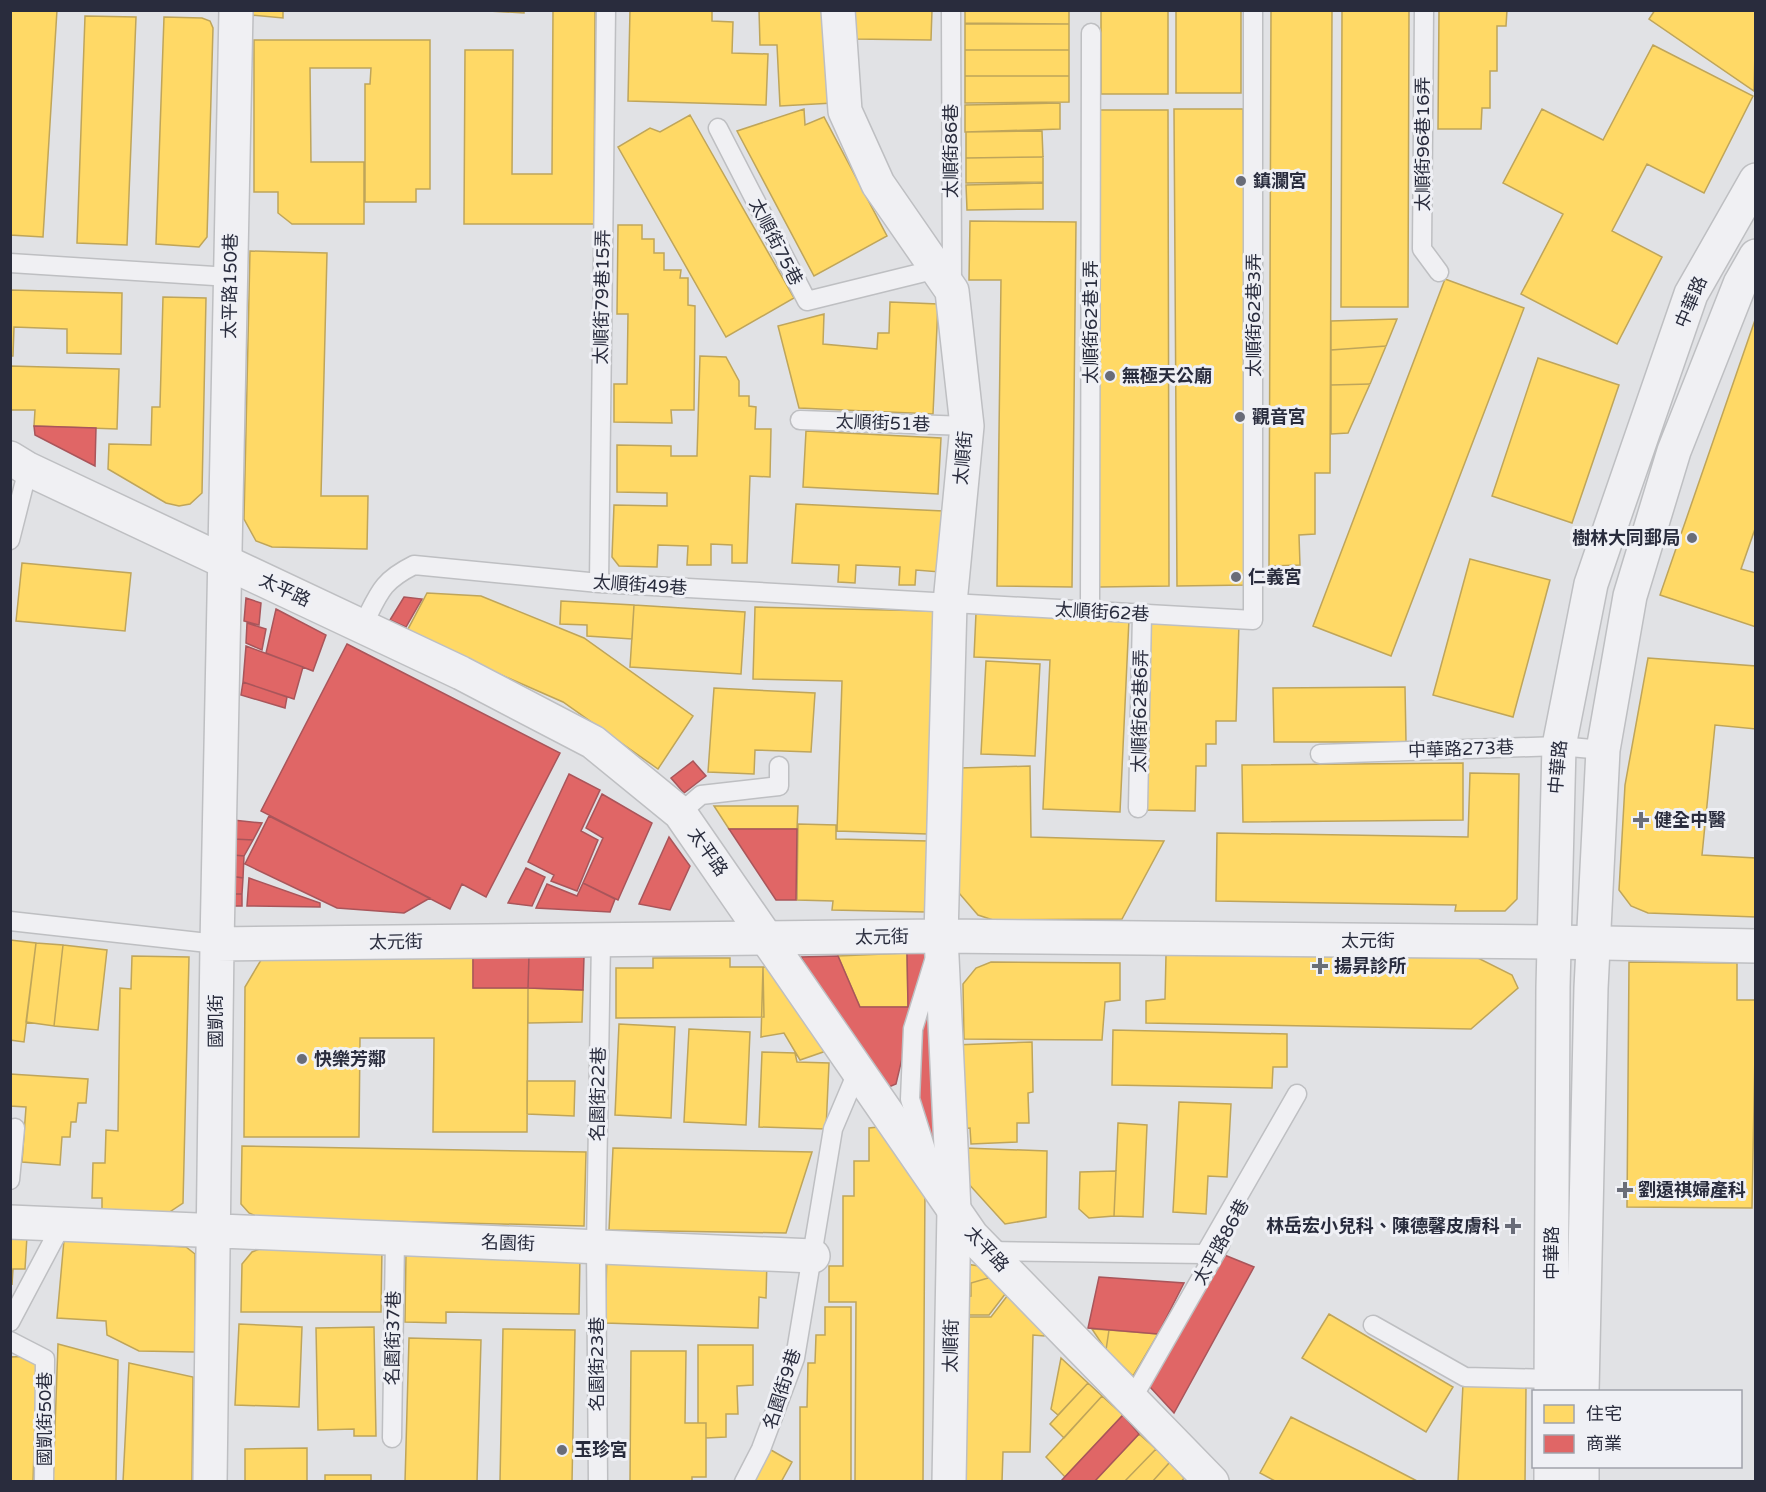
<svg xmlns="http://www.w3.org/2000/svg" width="1766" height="1492" font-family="'Varela Round','Noto Sans TC',sans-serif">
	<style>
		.homes { fill: #ffd966; stroke: #bfa55a; stroke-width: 1.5 }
		.shops { fill: #e06666; stroke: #a9555a; stroke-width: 1.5 }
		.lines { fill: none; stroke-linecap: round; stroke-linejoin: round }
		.service-casing { stroke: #bebfc2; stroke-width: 21 }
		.minor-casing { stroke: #bebfc2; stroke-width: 36 }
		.tertiary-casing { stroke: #bebfc2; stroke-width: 36 }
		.service { stroke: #f0f0f3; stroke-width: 18 }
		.minor { stroke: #f0f0f3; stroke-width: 33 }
		.tertiary { stroke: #f0f0f3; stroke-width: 33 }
		.poi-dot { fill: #696c78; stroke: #eff0f5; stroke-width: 2 }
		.labels { text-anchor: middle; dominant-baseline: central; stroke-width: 6; stroke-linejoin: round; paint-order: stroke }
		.street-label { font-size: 18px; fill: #292c3d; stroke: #eff0f5 }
		.poi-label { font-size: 18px; font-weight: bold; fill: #292c3d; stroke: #eff0f5; text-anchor: start }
	</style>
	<rect width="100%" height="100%" fill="#e1e2e5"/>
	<path class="homes" d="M10,10H57L43,237L10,235Z
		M250,10H283V18L250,15Z
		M471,10H524V13Z
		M553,10H595L594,224H464L465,50H513L512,174H552Z
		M630,10H712V21L733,22L732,53L768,54L766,105L628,101Z
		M759,10H828L833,103L780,106L777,45H760Z
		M854,10H932L931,40L853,39Z
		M965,10H1069V24L965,23Z
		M1101,10H1168V94H1101Z
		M1176,10H1241V93H1176Z
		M1271,10H1332L1330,473H1315V534L1299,535L1300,565L1269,566Z
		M1342,10H1409L1408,307H1341Z
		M1439,10H1507L1506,26H1497V71H1490V108H1482L1481,129H1438Z
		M1655,10H1756L1754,91L1649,19Z
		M85,16L136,17L127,245L77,243Z
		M164,17L202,18L210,21L213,28L207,237L199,247L156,244Z
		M965,24H1069V50H965Z
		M254,40H430V189H416V202H365V84H370L371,68H310L311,162H364V224H292L278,213V192H254Z
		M1653,45L1753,96L1704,193L1647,164L1612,231L1662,257L1617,344L1521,294L1563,214L1503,183L1542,109L1603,140Z
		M965,50H1069V76H965Z
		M965,76H1069V102L965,103Z
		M1060,103V129L965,132V105Z
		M804,109L805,125L824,117L887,236L814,276L737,131Z
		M1174,109H1243L1247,585L1177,586Z
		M1098,110H1168L1169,586L1099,587Z
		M690,115L794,298L726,337L618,147L650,128L660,132Z
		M1042,131L1043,157L966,158V132Z
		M1043,157V182L966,183V158Z
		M1043,183V209L967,210L966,185Z
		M970,221L1076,222L1072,587L997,586L1001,280H969Z
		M618,225H642V239H654V253H664V270H681L680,278H688V305L695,306L694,410H671L672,423L614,422V384H627L628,314H617Z
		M250,251L327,253L321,496H368L367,549L272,547L256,541L244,519Z
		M1445,279L1524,308L1391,656L1313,626Z
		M10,290L122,293L121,354L67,353V329L14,327L13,356H10Z
		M163,297L206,298L202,493L190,504L179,506L166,503L108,469L109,444L151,445L152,407H160Z
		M890,302L938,304L933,414L799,408L778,326L824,314L823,344L877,349L878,333H889Z
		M1756,317V526L1741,569L1756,573V627L1660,595Z
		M1397,319L1386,346L1331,350V321Z
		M1386,346L1370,384L1331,385V350Z
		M700,356L726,357L739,381V396H749V406L756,407L755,429H771L770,477L750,476L747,563H732V545L711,544V565H687L688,546L658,545L657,567L619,566L612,557L614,505L667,506V493L617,492V445L671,446V456H697Z
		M1538,358L1619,385L1572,523L1492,496Z
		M10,366L119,369L117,429L34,426L35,410H10Z
		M1370,384L1348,433L1331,434V385Z
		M806,431L941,438L938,494L803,487Z
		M796,504L943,511L940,572L916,570L915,585H899L900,567L856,565L855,583L838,582L839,565L792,563Z
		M1470,559L1550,580L1513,717L1433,695Z
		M22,563L131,573L125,631L16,621Z
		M1270,568H1285V584H1269Z
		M427,593L481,596L584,638L693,716L658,769L563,702L406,633Z
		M561,601L634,605L632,639L587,636V625L560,624Z
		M634,605L745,612L741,674L630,667Z
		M755,607L934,611L927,834L837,831L842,681L753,679Z
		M976,613L1129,619L1120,812L1043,809L1050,660L974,657Z
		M1151,621L1239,623L1236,721H1216V744H1206V766H1196L1195,811L1146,810Z
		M1648,658L1756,666V729L1715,725L1702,855L1756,858V917L1648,913L1631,906L1619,890L1625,785Z
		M986,661L1040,664L1035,756L981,754Z
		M1405,687L1406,742H1274L1273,688Z
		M714,688L815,693L811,752L755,750L754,774L708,772Z
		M1463,763V820L1243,822L1242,765Z
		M1030,766L1031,837L1164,841L1122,919L993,920L978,915L959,893L960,768Z
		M1470,773L1519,774L1517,899L1505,911H1455L1456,905L1216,901L1217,833L1468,837Z
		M714,806H798L797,829H729Z
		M798,824L836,825V839L928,841L926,912L832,910L833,901L797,900Z
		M10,940L36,943L24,1042L10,1040Z
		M36,943L63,945L54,1026L26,1022Z
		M63,945L107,950L98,1030L54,1026Z
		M907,953L908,1007H860L838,956Z
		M1166,955L1478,958L1512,975L1518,988L1471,1029L1146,1023V1001L1165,999Z
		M132,956L189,957L183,1203L168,1213L102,1212V1198H92L93,1163H105L106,1130L118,1131L120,988L131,989Z
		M272,956L473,957V988H528L527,1132H433L434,1038H360L359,1137H244L245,987L261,960Z
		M653,958H730V967H763L764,1017L616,1018V968H653Z
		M991,962L1120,963V1000L1105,1002L1102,1040L964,1039L963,984L976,968Z
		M1629,962L1737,963V1000H1756L1752,1208L1627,1207Z
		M763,967H776L826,1051L800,1060L784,1033L761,1037Z
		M528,988L583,990L582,1022L528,1023Z
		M619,1024L675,1027L671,1118L615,1115Z
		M689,1029L750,1032L746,1125L684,1122Z
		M1113,1030L1287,1034V1067H1273L1272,1088L1112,1085Z
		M1032,1042L1033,1092L1028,1093L1029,1123H1017V1142L971,1144L970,1128L957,1129L955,1045Z
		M762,1052L795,1053L797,1062L829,1063L826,1129L759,1127Z
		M10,1074L88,1079L86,1103H78L76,1122H71L70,1137H62L60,1165L22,1162L26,1107L10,1106Z
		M527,1081H575L574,1116L527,1114Z
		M1179,1102L1231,1104L1227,1177L1208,1176L1206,1214L1173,1212Z
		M1118,1123L1147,1125L1143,1217L1114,1216Z
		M889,1126L925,1185L923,1482H855L856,1302H829V1266H843V1196H854V1161H869V1128Z
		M242,1146L586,1152L584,1226L260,1218L249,1213L241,1204Z
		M613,1148L812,1152L786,1233L609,1230Z
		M965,1148L1047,1151L1046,1217L1005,1224L966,1181Z
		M1116,1171L1114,1216L1089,1218L1079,1209L1080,1172Z
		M10,1235L27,1236L25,1269H13L12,1285Z
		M64,1240L186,1247L195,1254V1352L139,1351L107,1335L106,1321L57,1318Z
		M267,1246L382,1247L381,1312H241L242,1264L252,1252Z
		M406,1253L580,1255L579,1314L446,1312V1323L405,1322Z
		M607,1253L767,1259L766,1298L759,1297L758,1328L605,1323Z
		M966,1264L979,1266L988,1278L971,1283V1296L965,1297Z
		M995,1276L1009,1289L989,1315H966L965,1297L971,1296V1283Z
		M1011,1291L1046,1317L1044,1336L1033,1335L1030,1452H1003L1002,1482H961L964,1317H991Z
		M825,1307H851V1482H800V1407H807L808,1363H815L816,1335H825Z
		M1329,1314L1453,1387L1426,1432L1302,1358Z
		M239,1324L302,1327L299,1407L235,1405Z
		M374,1327L376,1436H354V1429L318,1430L316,1328Z
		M503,1329L575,1330L572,1482H500Z
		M1092,1329L1109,1330L1106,1350Z
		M1109,1330L1158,1334L1133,1376L1106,1350Z
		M409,1338L481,1340L477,1482H405Z
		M58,1344L118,1360L116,1482H53Z
		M698,1345H753V1385L737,1386L738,1414H726V1437L706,1438V1423H698Z
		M631,1351H686L685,1423H706V1477H692V1482H630Z
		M37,1356L33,1482H10V1357Z
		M1061,1358L1088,1383L1058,1415L1051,1409Z
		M129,1363L193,1377L192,1482H123Z
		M1088,1383L1102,1396L1064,1438L1050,1424Z
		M1463,1384L1526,1388L1525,1482H1458Z
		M1102,1396L1123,1415L1065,1477L1046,1457Z
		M1291,1417L1361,1452L1419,1482H1277L1260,1473Z
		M1139,1434L1156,1449L1124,1482H1094Z
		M307,1448V1482H245V1449Z
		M1156,1449L1170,1462L1152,1482H1124Z
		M771,1450L792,1462L781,1482H752Z
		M1170,1462L1184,1478L1181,1482H1152Z
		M325,1475H371V1482H325Z"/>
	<path class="shops" d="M34,426L96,428L95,466L35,435Z
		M404,597L422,599L406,627L390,620Z
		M246,598L261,603L259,625L244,621Z
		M276,609L326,635L313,671L266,653Z
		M247,623L266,629L262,650L246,643Z
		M347,644L560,753L486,897L462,884L450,909L261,811Z
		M246,646L303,667L294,699L243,682Z
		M243,682L287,697L285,708L241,695Z
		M693,761L706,776L684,793L671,778Z
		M569,774L600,790L581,831L598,840L577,891L551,881L554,875L528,862Z
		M602,794L652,823L618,900L583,883L603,838L586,828Z
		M269,816L430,898L404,913L337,908L245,864Z
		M233,820L262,823L253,840L233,839Z
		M729,829H797L796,900H776Z
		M669,837L690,866L670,910L639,904Z
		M233,839L253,840L244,856L233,855Z
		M233,855L244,856L243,878L230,876Z
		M526,868L545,877L532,906L508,903Z
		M230,876L243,878L242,894H230Z
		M249,878L320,903V907L247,906Z
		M583,883L615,899L610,912L536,908L547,884L577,896Z
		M230,894H242V906H234Z
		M907,953H927L896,1084L879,1091L801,957L838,956L860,1007H908Z
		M529,955L528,988H473V957Z
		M529,955L584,956L583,990L528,988Z
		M929,1000L936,1157L918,1100L919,1047Z
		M1222,1254L1254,1267L1174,1413L1149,1386Z
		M1099,1277L1184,1283L1158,1334L1088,1328Z
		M1123,1415L1139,1434L1094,1482H1060Z"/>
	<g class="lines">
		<g class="service-casing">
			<path id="service" d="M951,10L952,285
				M1424,10L1422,249L1439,272
				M718,128L807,301L937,269
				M10,263L230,277
				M800,420L967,426
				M10,540L28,469
				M599,583L606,10
				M1090,611L1091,33
				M362,627C379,594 380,582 414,565L599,583L1253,620V10
				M1320,754L1559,746L1603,750
				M1138,808L1142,614
				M680,813L701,795L779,786V766
				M10,921L217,944
				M928,1156L910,1099L913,1029L934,961
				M10,1180L15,1128
				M988,1251L1205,1254L1297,1094
				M10,1322L62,1224
				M1373,1325L1465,1377L1551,1379
				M10,1341L45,1359L44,1482
				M1132,1399L1220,1245
				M392,1438L395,1238
				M598,1482L596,1247L601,940
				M744,1482L761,1449L795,1358L833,1129L858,1070"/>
		</g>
		<g class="minor-casing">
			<path id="minor" d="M838,10L845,111L878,184L952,291L967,426L950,603L941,936L954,1210L949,1482
				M217,944L941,936L1553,942L1756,946
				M10,1222L813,1256
				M210,1482L217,944L236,10"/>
		</g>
		<g class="tertiary-casing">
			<path id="tertiary" d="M10,458L28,469L461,673L593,742L680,813L972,1236L1212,1482
				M1551,1392L1553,987L1559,746L1591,584L1618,505L1691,294L1756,180
				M1582,1392L1591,988L1603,750L1630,596L1674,451L1740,284L1756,256
				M1582,1466V1482
				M1551,1482V1466"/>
		</g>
		<use href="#service" class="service"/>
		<use href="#minor" class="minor"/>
		<use href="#tertiary" class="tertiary"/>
	</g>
	<g class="poi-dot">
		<circle cx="1241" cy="181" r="6"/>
		<circle cx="1110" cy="376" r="6"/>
		<circle cx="1240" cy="417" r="6"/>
		<circle cx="1692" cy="538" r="6"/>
		<circle cx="1236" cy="577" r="6"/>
		<path d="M1638 811h6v6h6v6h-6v6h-6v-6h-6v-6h6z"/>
		<path d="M1317 957h6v6h6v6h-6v6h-6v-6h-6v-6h6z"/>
		<circle cx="302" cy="1059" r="6"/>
		<path d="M1622 1181h6v6h6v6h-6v6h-6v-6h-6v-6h6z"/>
		<path d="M1510 1217h6v6h6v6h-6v6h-6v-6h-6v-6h6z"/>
		<circle cx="562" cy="1450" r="6"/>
	</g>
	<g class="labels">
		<g class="street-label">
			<text transform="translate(1423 144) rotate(-90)">太順街96巷16弄</text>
			<text transform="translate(951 151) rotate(-90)">太順街86巷</text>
			<text transform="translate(776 242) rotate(63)">太順街75巷</text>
			<text transform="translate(230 286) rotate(-89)">太平路150巷</text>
			<text transform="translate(602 297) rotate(-89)">太順街79巷15弄</text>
			<text transform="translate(1691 302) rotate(-67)">中華路</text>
			<text transform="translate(1254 315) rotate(-90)">太順街62巷3弄</text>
			<text transform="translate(1091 322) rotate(-90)">太順街62巷1弄</text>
			<text transform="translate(883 423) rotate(2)">太順街51巷</text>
			<text transform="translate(963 458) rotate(-85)">太順街</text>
			<text transform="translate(640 585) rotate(4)">太順街49巷</text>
			<text transform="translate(285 590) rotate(25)">太平路</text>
			<text transform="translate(1102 612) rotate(3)">太順街62巷</text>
			<text transform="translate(1140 711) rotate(-89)">太順街62巷6弄</text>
			<text transform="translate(1461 749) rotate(-2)">中華路273巷</text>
			<text transform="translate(1558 767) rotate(-85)">中華路</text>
			<text transform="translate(708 852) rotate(55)">太平路</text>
			<text transform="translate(882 937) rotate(-1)">太元街</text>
			<text x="1368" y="941">太元街</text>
			<text transform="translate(396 942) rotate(-1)">太元街</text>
			<text transform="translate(216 1021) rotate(-90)">國凱街</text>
			<text transform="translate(598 1094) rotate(-89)">名園街22巷</text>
			<text transform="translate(1221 1242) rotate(-61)">太平路86巷</text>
			<text transform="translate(508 1243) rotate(2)">名園街</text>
			<text transform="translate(987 1249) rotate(47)">太平路</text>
			<text transform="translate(1552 1253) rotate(-90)">中華路</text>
			<text transform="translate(393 1338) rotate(-89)">名園街37巷</text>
			<text transform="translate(951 1346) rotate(-89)">太順街</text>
			<text transform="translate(597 1364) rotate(-90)">名園街23巷</text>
			<text transform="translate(782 1389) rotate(-72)">名園街9巷</text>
			<text transform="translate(45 1419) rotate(-90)">國凱街50巷</text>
		</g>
		<g class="poi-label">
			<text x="1253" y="181">鎮瀾宮</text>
			<text x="1122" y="376">無極天公廟</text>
			<text x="1252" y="417">觀音宮</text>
			<text x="1680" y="538" text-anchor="end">樹林大同郵局</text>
			<text x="1248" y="577">仁義宮</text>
			<text x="1654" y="820">健全中醫</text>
			<text x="1334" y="966">揚昇診所</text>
			<text x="314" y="1059">快樂芳鄰</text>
			<text x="1638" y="1190">劉遠祺婦產科</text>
			<text x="1500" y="1226" text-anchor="end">林岳宏小兒科、陳德馨皮膚科</text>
			<text x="574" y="1450">玉珍宮</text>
		</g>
	</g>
	<rect width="1766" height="1492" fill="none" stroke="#292c3d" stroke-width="24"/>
	<rect x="1532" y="1390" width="210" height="78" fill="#eff0f5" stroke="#a0a2ab" stroke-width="1.5"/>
	<rect x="1544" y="1405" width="30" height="18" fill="#ffd966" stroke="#a0a2ab" stroke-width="1.5"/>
	<text x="1586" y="1420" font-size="18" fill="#292c3d">住宅</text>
	<rect x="1544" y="1435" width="30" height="18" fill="#e06666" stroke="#a0a2ab" stroke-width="1.5"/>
	<text x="1586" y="1450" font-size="18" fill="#292c3d">商業</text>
</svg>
